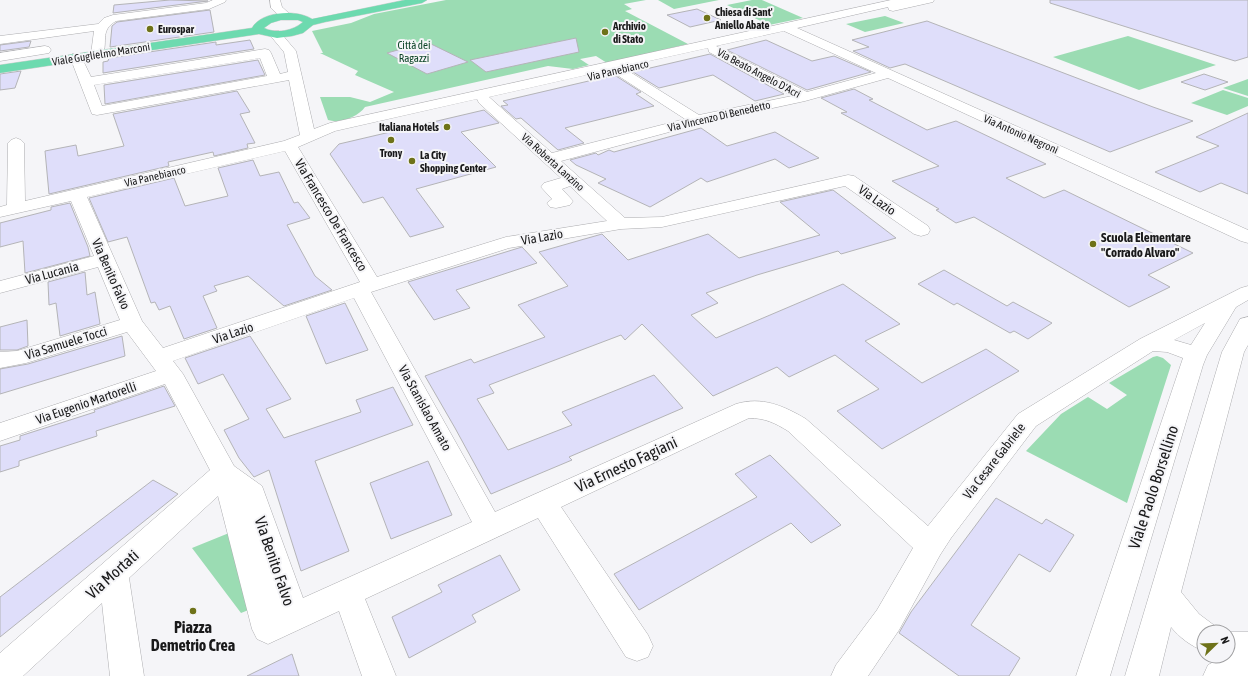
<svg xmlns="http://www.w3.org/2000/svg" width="1248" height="676" font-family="'Asap Condensed',sans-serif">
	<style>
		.green { fill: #9bdcb3 }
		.building { fill: #dfdefa; stroke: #b4b4b7 }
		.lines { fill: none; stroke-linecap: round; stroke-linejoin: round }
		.minor-casing { stroke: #adadb0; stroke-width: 1 }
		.major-casing { stroke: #d1d1d1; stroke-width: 1 }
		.minor { fill: #fff; fill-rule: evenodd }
		.major { fill: #6ddaaf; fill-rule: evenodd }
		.poi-dot { fill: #6e7219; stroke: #f5f5f8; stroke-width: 1.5 }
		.labels { text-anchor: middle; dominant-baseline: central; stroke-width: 4; stroke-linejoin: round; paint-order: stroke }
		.far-poi-label { font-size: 11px; font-weight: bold; fill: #19191a; stroke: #f5f5f8; text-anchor: start }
		.far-park-label { font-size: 11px; fill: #0d4529; stroke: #f5f5f8 }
		.far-street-label { font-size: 11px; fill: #19191a; stroke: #f5f5f8 }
		.street-label { font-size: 13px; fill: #19191a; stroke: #f5f5f8 }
		.poi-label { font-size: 13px; font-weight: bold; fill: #19191a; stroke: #f5f5f8; text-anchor: start }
		.near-street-label { font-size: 16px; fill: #19191a; stroke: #f5f5f8 }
		.near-poi-label { font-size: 16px; font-weight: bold; fill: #19191a; stroke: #f5f5f8 }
	</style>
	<rect width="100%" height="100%" fill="#f5f5f8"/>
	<path class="green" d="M446,0H646L624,4L632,9L625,11L688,44L607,63L596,56L580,59L589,65L573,69L548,66L365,107C358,117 340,124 328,120L320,97H350L370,102L394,92L355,75L358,71L320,53H323L312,31L351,23L374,14Z
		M658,0H719L674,9Z
		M752,0H762L803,18L769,25L727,5Z
		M885,16L904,23L865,32L846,24Z
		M1128,36L1216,65L1139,90L1053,57Z
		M1248,79V96L1223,88Z
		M1223,90L1248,98V106L1227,115L1191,103Z
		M1157,356L1163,358L1171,365L1127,503L1026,451L1061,414L1088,397L1107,409L1127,395L1109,383L1153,357Z
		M229,533L251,609L241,613L192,548Z"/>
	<path class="building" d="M170,0L208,1L113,13L114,5Z
		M1050,0H1248V57L1235,61L1050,3Z
		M697,9L721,20L690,27L667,15Z
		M210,10L214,32L110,47L112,26L117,22Z
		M927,21L1153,107L1193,121L1110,152L905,64L890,68L853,51L869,47L852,40Z
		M576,38L579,52L486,72L470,60Z
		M250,40L254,49L103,73V62L108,61L109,58L216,42V45Z
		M766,40L812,61L834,56L871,72L807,90L727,50Z
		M31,41L29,47L0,51V45Z
		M427,42L468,62L427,74L387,53Z
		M710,54L784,94L755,101L713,75L659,88L633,72Z
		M258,60L265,75L105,104L104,85Z
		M21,71L15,88L0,90V74Z
		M1204,74L1228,82L1205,90L1181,82Z
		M610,76H616L641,92L636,94L654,106L565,128L584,143L558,150L521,118L516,119L501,106L508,105L503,101Z
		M854,89L873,99L869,100L927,130L956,121L1046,164L1006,178L1044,198L1064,190L1193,253L1148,275L1170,287L1129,307L974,217L956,223L936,210L939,209L892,181L939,166L841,113L847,112L821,98Z
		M237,91L250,112L240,114L255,143L247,144L248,148L214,156L213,152L168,162L169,166L49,194L45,151L76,145L78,156L124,146L113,114Z
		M484,110L499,123L461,132L496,167L416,189L444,227L410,237L383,197L363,203L330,154L339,144Z
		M1248,113V194L1221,183L1200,192L1155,172L1219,146L1196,137Z
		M701,128L727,146L775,132L819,158L789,168L775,159L707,182L701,178L650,207L598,183L606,179L576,165L570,160L596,153L598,155L609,150L614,152Z
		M253,160L260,176L279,172L294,203L298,202L310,218L287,225L315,276L332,290L284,306L248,276L214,286L217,291L203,296L217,328L184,339L170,306L159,310L155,302L151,303L127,237L108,242L89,198L174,178L185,206L228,196L218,168Z
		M833,190L896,238L841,254L838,251L757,275L706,293L718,303L691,315L716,338L843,284L900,324L865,341L922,383L986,349L1019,371L882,449L837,411L879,389L835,355L789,377L777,367L713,396L642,324L625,340L621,335L489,385L494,393L477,399L508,450L572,425L562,412L654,375L683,408L569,457L572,460L491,494L455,428L425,376L471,359L474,363L545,337L518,305L568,286L539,252L602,234L628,260L708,234L739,258L820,235L780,202Z
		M70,203L88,247L90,256L25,273L23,241L0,247V223L51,210V207Z
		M522,247L537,263L456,290L470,308L434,320L408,282Z
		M944,270L1007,306L1013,302L1052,323L1028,339L1014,331L1010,333L957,303L954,305L918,284Z
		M85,272L87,295L95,292L100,324L60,336L56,303L49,305L48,282Z
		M345,303L368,350L326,364L306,316Z
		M27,320L28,346L17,350H0V327Z
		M122,336L125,356L0,394V369L28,364Z
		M250,336L291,399L266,409L284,438L361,412L356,400L393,387L413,425L315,461L349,551L301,571L269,470L254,477L239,458L224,430L249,419L223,374L198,384L185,358Z
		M164,386L175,406L96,431L97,436L19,461V466L0,472V446L20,440V436L95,412L94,410Z
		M770,455L841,525L811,543L791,523L639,610L614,574L757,497L735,474Z
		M428,461L452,515L391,539L370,483Z
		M153,480L178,494L0,637V597Z
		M996,498L1042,524L1046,519L1074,535L1050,572L1019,554L971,625L1020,658L1009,676H959L899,633L911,612Z
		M500,555L520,590L472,615L476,622L409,658L392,617L442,592L438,585Z
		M292,654L299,676H247Z"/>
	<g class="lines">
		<g class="minor-casing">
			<path id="minor" d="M213,0H226L225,2L209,9L116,21C98,31 110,44 101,57H93L91,54L94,31L0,44V36L98,24L104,18L113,15L206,3Z
				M270,0H280L282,7L293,17L291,19H283L271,8Z
				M891,0H934L933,2L893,11L889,10L888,7L797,28L1248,230V243L1241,241L888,78L805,101L699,124L561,161L625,218L662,217L848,175L854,176L928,226L930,230L928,234L921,236L914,234L845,186L662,227L621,229L509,248L371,292L495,512L736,404C762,396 784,406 806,419L928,526L1018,414L1140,339L1241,288L1248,286V300L1236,307L1207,355L1203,365L1110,676H1076L1183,358L1167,352L1153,351L1036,426L951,538L940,555L899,630L868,676H831L836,665L877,610L913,548L788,431C775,423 765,418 749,418L561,507L648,635L653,646L648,657L637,661L626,657L538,518L365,599L396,676H362L339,611L268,644L257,639L252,629L218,496L129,578L144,676H110L102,603L23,676H0V653L210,470L165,384L0,441V423L156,371L127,332L26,363L0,368V352L17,351L120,320L98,267L0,293V281L94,256L71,201L0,217V207L7,205L8,143L11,140L16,138L21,140L24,143L25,201L284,141L300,135L289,80L97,115L92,114L70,57L72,54H80L91,77L265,49L269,50L271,53L280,74L288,72L284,52L269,34L271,31H279L296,51L314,129L330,123ZM784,31L876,73L807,92L716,46ZM708,48L709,52L792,96L699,115L622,67ZM260,58L267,76L102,106L94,85ZM613,69L614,73L685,119L552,153L489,97ZM477,99L479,103L561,178L544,183L541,187L552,199L547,203L550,207L556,208L570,205L573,201L562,189L570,186L607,221L506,237L377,277L298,147L335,131ZM285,151L360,282L163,348L142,321L87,197ZM354,298L472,522L303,598L262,486L234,466L183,374L173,361ZM1205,323L1191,345L1174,340Z
				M45,46L49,47L51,50L49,53L0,61V53Z
				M1248,317V345L1244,352L1181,592L1199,614L1215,626L1218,632H1204V651C1191,646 1180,638 1171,627L1159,676H1125L1222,352L1240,319Z
				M1228,632H1248V676H1203L1208,665L1219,659L1216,656H1228Z"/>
		</g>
		<g class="major-casing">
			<path id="major" d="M405,0H427L422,3L325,22L313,25L303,33L292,36L277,38L259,34L0,73V65L252,28C261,11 297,9 312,19ZM281,20H298L303,22C293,31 276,34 264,28L271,23Z"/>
		</g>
		<use href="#minor" class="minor"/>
		<use href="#major" class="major"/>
	</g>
	<g class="poi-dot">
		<circle cx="707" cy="18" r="4"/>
		<circle cx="150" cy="29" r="4"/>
		<circle cx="605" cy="32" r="4"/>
		<circle cx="447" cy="127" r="4"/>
		<circle cx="391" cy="140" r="4"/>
		<circle cx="412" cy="161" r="4"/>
		<circle cx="1093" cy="244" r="4"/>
		<circle cx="193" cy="611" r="4"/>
	</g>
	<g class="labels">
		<g class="far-poi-label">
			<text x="715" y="12">Chiesa di Sant'<tspan x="715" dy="13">Aniello Abate</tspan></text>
			<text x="613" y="26">Archivio<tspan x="613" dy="13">di Stato</tspan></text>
			<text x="158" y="29">Eurospar</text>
			<text x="439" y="127" text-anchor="end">Italiana Hotels</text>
			<text x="391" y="153" text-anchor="middle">Trony</text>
			<text x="420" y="155">La City<tspan x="420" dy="13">Shopping Center</tspan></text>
		</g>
		<g class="far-park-label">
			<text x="414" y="45">Città dei<tspan x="414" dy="13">Ragazzi</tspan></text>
		</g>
		<g class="far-street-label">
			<text transform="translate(101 54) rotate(-9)">Viale Guglielmo Marconi</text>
			<text transform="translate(618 70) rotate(-13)">Via Panebianco</text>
			<text transform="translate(759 73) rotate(28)">Via Beato Angelo D'Acri</text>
			<text transform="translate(719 116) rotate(-13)">Via Vincenzo Di Benedetto</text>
			<text transform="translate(1021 134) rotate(24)">Via Antonio Negroni</text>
			<text transform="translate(553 162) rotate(42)">Via Roberta Lanzino</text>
			<text transform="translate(155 176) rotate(-13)">Via Panebianco</text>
		</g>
		<g class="street-label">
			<text transform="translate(877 200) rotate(35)">Via Lazio</text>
			<text transform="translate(331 215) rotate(59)">Via Francesco De Francesco</text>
			<text transform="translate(542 237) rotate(-10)">Via Lazio</text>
			<text transform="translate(52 273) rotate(-15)">Via Lucania</text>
			<text transform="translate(111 274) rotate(66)">Via Benito Falvo</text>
			<text transform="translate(233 333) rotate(-19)">Via Lazio</text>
			<text transform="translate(66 343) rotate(-17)">Via Samuele Tocci</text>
			<text transform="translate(86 403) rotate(-19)">Via Eugenio Martorelli</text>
			<text transform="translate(425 408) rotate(61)">Via Stanislao Amato</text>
			<text transform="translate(994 461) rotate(-52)">Via Cesare Gabriele</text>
		</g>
		<g class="poi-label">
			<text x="1101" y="237">Scuola Elementare<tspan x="1101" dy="15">"Corrado Alvaro"</tspan></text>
		</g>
		<g class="near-street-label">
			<text transform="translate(626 464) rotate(-25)">Via Ernesto Fagiani</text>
			<text transform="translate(1153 487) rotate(-72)">Viale Paolo Borsellino</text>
			<text transform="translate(275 561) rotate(71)">Via Benito Falvo</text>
			<text transform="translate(112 574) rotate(-42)">Via Mortati</text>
		</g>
		<g class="near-poi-label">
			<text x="193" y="627">Piazza<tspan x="193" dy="18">Demetrio Crea</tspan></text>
		</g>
	</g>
	<g transform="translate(1216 644) rotate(67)"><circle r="19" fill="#f5f5f8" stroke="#9d9d9f"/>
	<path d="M0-3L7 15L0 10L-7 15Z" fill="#6e7219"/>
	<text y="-6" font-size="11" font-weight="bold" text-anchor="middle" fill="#19191a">N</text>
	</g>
</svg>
